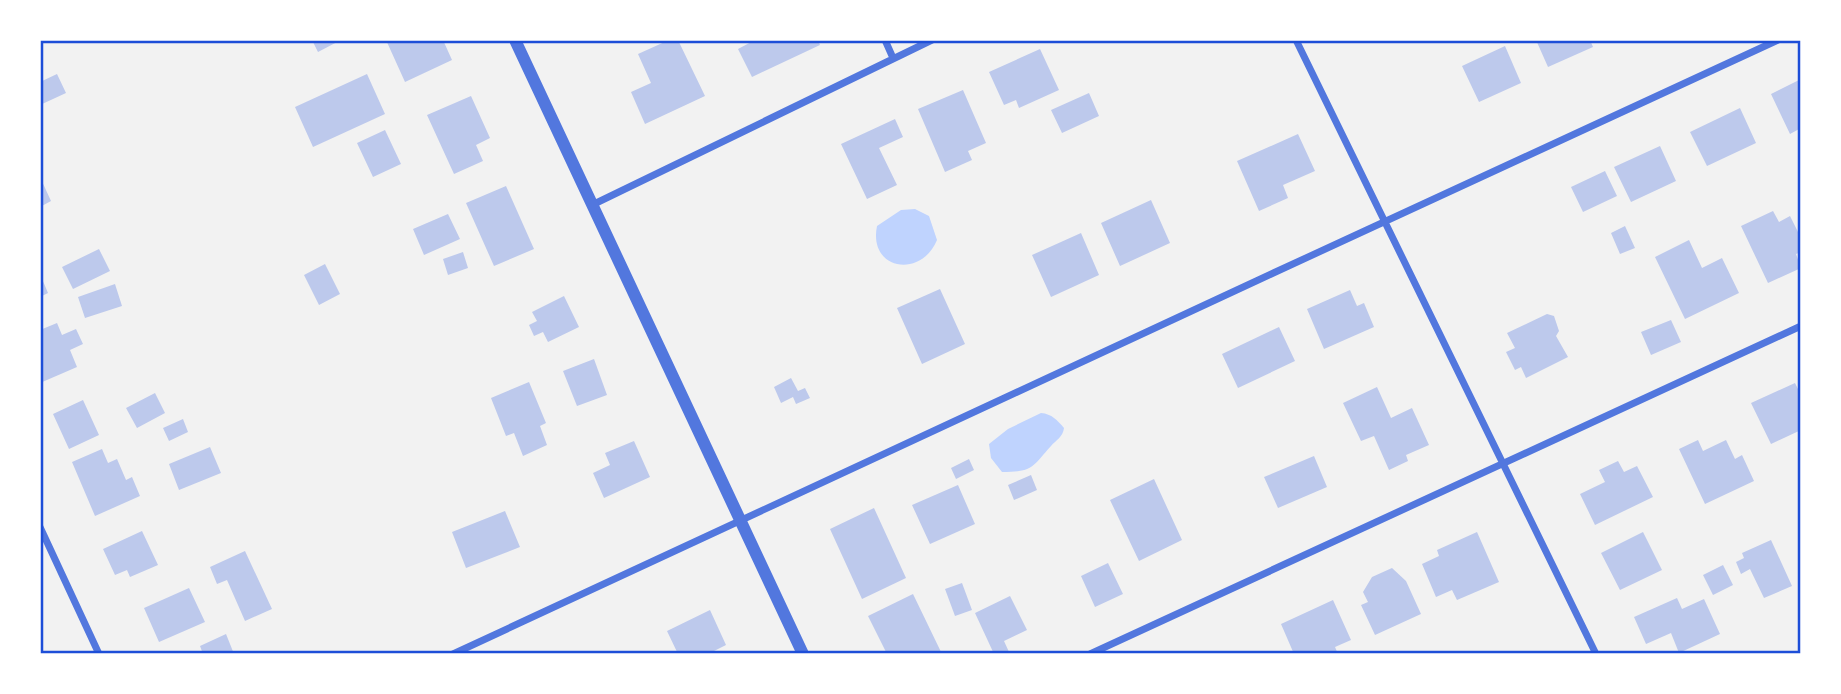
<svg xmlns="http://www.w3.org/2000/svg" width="1841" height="694" font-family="'Golos Text',sans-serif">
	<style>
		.water { fill: #bfd3fe }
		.building { fill: #bdc9ec }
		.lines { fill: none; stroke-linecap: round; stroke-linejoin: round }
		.minor { stroke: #5277de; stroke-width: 7 }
		.tertiary { stroke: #5277de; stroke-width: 12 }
		.neatline { fill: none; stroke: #1d4ed8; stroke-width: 2.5 }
	</style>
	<rect width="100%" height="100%" fill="#f2f2f2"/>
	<path class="water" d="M915,209L929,216L937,240C921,279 868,270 877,226L901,210Z
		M1041,413C1052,414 1057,420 1064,428C1063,437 1056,440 1051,446C1032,467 1033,472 1002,472L991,458L989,444L1008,429Z"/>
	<path class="building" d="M312,40H341L318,52Z
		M386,40H443L452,60L405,82Z
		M669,40H678L705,96L645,124L631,92L651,83L638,54Z
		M755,40H818L820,45L752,77L738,49Z
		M1536,40H1590L1593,47L1548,67Z
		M1505,46L1521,83L1479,102L1462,66Z
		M1040,49L1059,90L1019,108L1016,100L1004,105L989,72Z
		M57,74L66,93L40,105V82Z
		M367,74L385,114L313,147L295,107Z
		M1801,79V128L1790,134L1771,94Z
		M963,90L986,143L968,151L972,160L945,172L918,109Z
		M1089,93L1099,116L1062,133L1051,110Z
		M471,96L490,138L476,145L483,161L454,174L427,115Z
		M1740,108L1756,143L1707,166L1690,132Z
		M895,119L903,137L879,148L897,185L867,199L841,144Z
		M385,130L401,164L373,177L357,143Z
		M1298,134L1315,171L1283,185L1288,198L1259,211L1237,161Z
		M1660,146L1676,181L1631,202L1614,167Z
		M1605,171L1617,196L1583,212L1571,187Z
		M40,177L51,201L40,207Z
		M506,186L534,249L494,266L466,203Z
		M1151,200L1170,243L1120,266L1101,223Z
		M1773,211L1779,222L1790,216L1801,238V252L1796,254L1801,268L1768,283L1741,226Z
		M448,214L460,239L424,255L413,229Z
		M1625,226L1635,248L1620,254L1611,233Z
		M1081,233L1099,275L1051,297L1032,255Z
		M1689,240L1702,268L1722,258L1739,293L1685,319L1655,257Z
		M99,249L110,271L73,289L62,267Z
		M463,252L468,268L448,275L443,259Z
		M325,264L340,294L319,305L304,275Z
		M40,274L48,293L40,297Z
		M115,284L122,306L85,318L78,297Z
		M940,289L965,344L922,364L897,308Z
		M1350,290L1357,306L1364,303L1374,327L1324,349L1307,309Z
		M564,296L579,327L548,342L543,332L534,336L529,325L537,321L532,312Z
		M1547,314L1554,316L1559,331L1556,336L1568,357L1526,378L1521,367L1515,370L1506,352L1515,348L1507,333Z
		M1671,320L1681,342L1651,355L1641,332Z
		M57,323L62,335L76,329L83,344L70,350L77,367L40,383V330Z
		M1279,327L1295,361L1238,388L1222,354Z
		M594,359L607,395L577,406L563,371Z
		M791,378L798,391L805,388L810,398L796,404L793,397L781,403L774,387Z
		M529,382L546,423L540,426L547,445L523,456L514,433L506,436L491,398Z
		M1795,383L1801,395V430L1771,444L1751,403Z
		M1377,387L1391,418L1412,408L1429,445L1406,455L1408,461L1389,470L1374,436L1361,441L1343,403Z
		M155,393L165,413L137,428L126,408Z
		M83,400L99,435L69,449L53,414Z
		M183,419L188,432L169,441L163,428Z
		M1698,440L1703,451L1726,440L1735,459L1742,455L1754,481L1705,504L1679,449Z
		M634,441L650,477L604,498L593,473L610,465L605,453Z
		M210,447L221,473L179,490L169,464Z
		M102,449L108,463L117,459L126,480L132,477L140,496L95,516L72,462Z
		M1314,456L1327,487L1278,508L1264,477Z
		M969,459L974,470L956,479L951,468Z
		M1618,461L1624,472L1637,466L1653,497L1595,525L1580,494L1605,482L1599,470Z
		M1031,475L1037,490L1014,500L1008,485Z
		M1154,479L1182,540L1139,561L1110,500Z
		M958,485L975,524L930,544L912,505Z
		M874,508L906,578L862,599L830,529Z
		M505,511L520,547L466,568L452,532Z
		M142,531L158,565L130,577L127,570L115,575L103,549Z
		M1477,532L1499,582L1457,600L1452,590L1436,597L1422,564L1439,556L1437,550Z
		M1643,532L1662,570L1620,590L1601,553Z
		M1771,540L1792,586L1764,598L1750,569L1741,574L1736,562L1744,558L1742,553Z
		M245,551L272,609L245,621L227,580L217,584L210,567Z
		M1108,563L1123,594L1095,607L1081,576Z
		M1723,565L1733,585L1713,595L1703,575Z
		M1392,568L1406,581L1421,614L1375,635L1361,605L1368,602L1363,592L1372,577Z
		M962,583L972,610L955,616L945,589Z
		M189,588L205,622L159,642L144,608Z
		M913,594L942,654H887L868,616Z
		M1010,596L1027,630L1004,641L1009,652L994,654L975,613Z
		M1677,598L1682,609L1704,599L1720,634L1679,653L1671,633L1646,644L1634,617Z
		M1333,600L1351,640L1335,647L1338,654H1294L1281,624Z
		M710,610L726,645L712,652V654H678L667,631Z
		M226,634L234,654H203L200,646Z"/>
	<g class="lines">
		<path class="minor" d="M885,40L893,58
			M1296,40L1596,654
			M592,205L932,40
			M40,527L99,654
			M453,654C896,451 1335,242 1778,40
			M1090,654L1801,326"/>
		<path class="tertiary" d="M515,40L803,654"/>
	</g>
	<rect width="1841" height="694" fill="none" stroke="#ffffff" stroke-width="84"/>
	<rect x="42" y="42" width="1757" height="610" class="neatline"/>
</svg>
